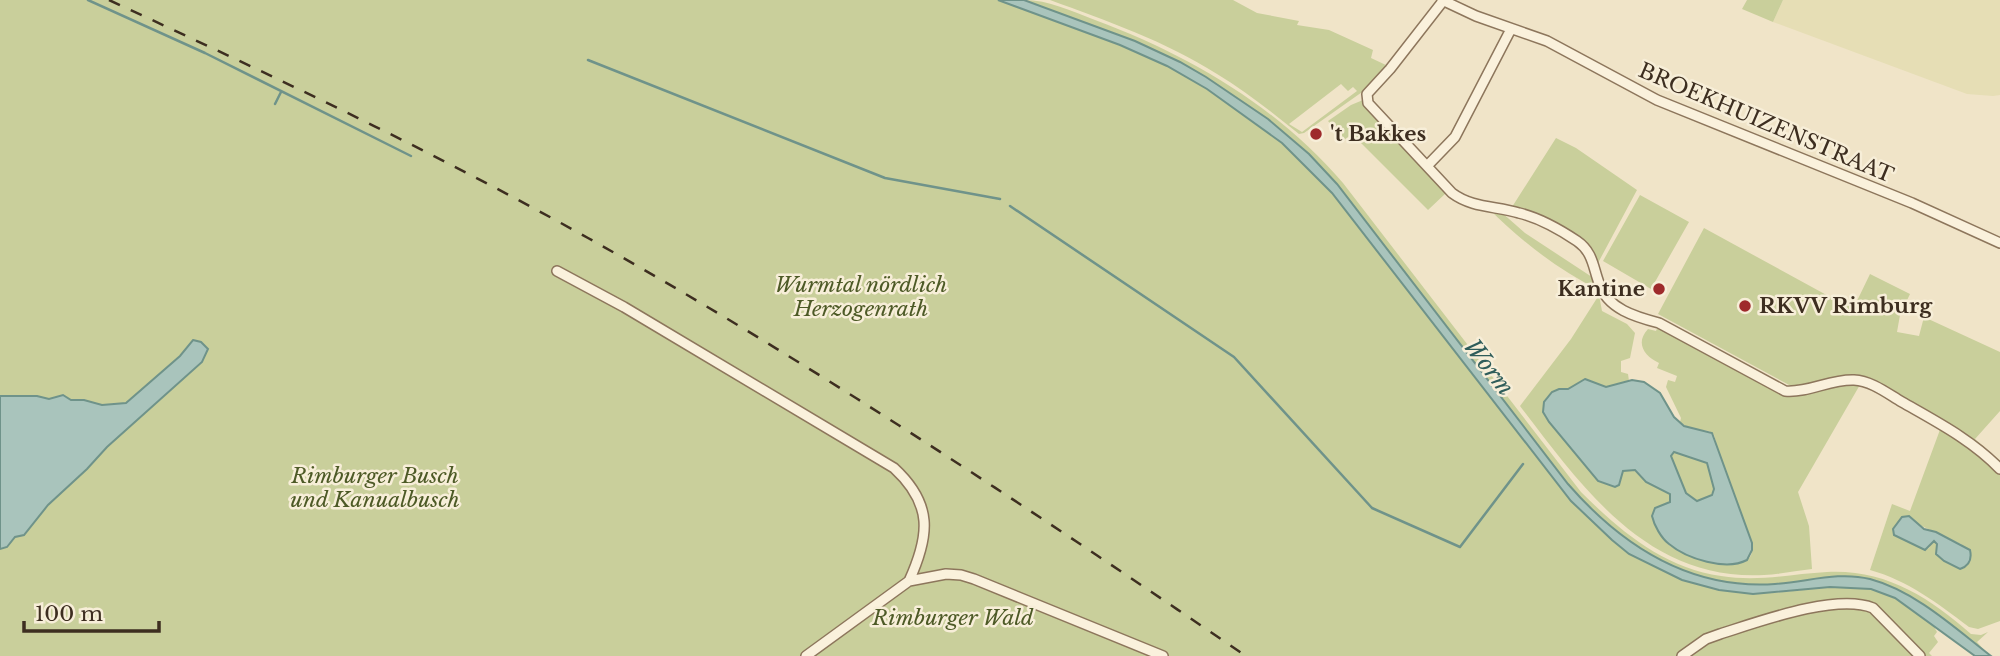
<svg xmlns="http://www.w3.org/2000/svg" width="2000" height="656" font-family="'Libre Baskerville',serif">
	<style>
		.farmland { fill: #e6deb5 }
		.green { fill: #c9cf9b; fill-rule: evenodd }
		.water { fill: #a9c4bc; stroke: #6f938a; stroke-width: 2; fill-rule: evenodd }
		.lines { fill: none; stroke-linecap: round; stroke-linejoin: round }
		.stream { stroke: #6f938a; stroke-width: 2.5 }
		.minor-casing { stroke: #8d765c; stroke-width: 12 }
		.minor { stroke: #faf1dc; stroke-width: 9 }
		.rail { stroke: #3d2e20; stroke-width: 2.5; stroke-dasharray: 12 12; stroke-linecap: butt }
		.poi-dot { fill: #9e2a2b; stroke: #f7eed8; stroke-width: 2.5 }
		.labels { text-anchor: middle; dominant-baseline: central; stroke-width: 5; stroke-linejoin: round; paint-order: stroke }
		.street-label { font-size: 21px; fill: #3d2e20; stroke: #f7eed8 }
		.poi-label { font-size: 21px; font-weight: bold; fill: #3d2e20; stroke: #f7eed8; text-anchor: start }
		.park-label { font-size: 21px; font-style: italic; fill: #4d5a26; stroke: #f7eed8 }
		.water-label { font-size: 23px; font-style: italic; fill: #2f5d5a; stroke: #f7eed8 }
	</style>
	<rect width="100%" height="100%" fill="#f0e4c8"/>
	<path class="farmland" d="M1783,0H2000V95L1993,96L1967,94L1773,22Z"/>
	<path class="green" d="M0,0H1010L1166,60L1246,109L1345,200L1567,486L1629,547L1685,575L1772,593L1830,587L1871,589L1895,598L1933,625L1937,632L1934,636L1938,642L1929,653L1932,656H1924C1893,621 1876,594 1824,603C1814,604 1808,604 1799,609L1825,606L1867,608L1915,656H0Z
		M1024,0C1049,0 1071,11 1095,20C1189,55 1277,106 1343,183L1581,492C1620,531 1664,568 1721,576C1759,582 1790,574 1827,572C1885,569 1929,597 1971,634L1981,635L1988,632L1977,642L1986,652C1951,626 1913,590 1870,579C1837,572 1807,582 1775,584C1688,591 1623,545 1568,484L1337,184L1298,144L1268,119L1206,77L1134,41Z
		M1050,0H1233L1257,13L1299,21L1297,25L1329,30L1373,50L1371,58L1388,66L1365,90L1304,133L1299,134C1272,112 1245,91 1217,74C1165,41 1107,21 1050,0ZM1341,84L1348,91L1353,87L1357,91L1302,132L1289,124Z
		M1747,0H1783L1773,22L1742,9Z
		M1363,100L1446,193L1428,210L1352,134L1344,140L1328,121L1351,105Z
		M1556,138L1576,148L1637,190L1598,263C1589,231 1541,215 1512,207Z
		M1640,195L1689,222L1651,289L1603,261Z
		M1488,208L1500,211L1525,233L1595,279L1599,290C1557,269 1521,241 1488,208Z
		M1704,228L1832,298L1856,303L1870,274L1910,294L1900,315L1897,332L1919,336L1924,317L2000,352V411L1975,439L2000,461V466L1909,403L1908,400L1876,382L1858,376L1791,386L1658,314Z
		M1599,295L1602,311L1627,324L1635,333L1630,358L1621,361V372L1628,374L1629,381L1606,387L1584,379L1568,389H1559L1547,397L1543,403L1545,417L1598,481L1615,487L1619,485L1623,471L1631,469C1637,472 1640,477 1645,481C1655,488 1672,486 1670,502L1655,508L1652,518C1656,527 1662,539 1670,546C1684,555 1738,574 1750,557C1753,552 1752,546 1751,540L1722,464L1714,435L1709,431L1690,429L1680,422L1681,418L1666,387L1668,380L1675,382L1677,376L1657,368L1659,363C1644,356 1635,343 1648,329L1656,331L1658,326L1774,389L1861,383L1798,492L1809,526L1812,569C1796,571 1780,574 1764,575C1647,581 1583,488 1520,406L1571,339Z
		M1941,427L1952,433L2000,471V621L1978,629L1969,627C1937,603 1909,581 1870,570L1892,504L1910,511ZM1902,517L1961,544L1971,558L1966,566L1960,569L1944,561L1936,554V542H1932L1929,548L1925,550L1894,535L1893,529Z
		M1679,451L1707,463L1714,490L1710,496L1697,501L1686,493L1671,456L1672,453Z"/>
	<path class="water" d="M998,0H1024L1135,41L1180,62L1206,77L1268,119L1309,154L1337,184L1568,484C1622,546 1689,590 1775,584C1807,582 1838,571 1870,579C1915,591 1955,628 1991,656H1975L1895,598L1871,589L1830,587L1753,594L1719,590L1682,580L1629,554L1612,540L1571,501L1332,193L1282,143L1207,89L1167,66L1120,45Z
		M193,340L201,342L208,349L202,362L107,447L87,469L48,505L24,535L15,537L7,547L0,549V396H37L49,399L63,395L71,400H84L102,405L126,403L180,356Z
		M1585,379L1606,387L1632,380L1644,382L1660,393L1674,417L1684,426L1712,433L1752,543V550L1747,560C1726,571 1687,559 1669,544C1661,538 1654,525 1652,516L1655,508L1670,502V494L1646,482L1635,470L1623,471L1619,485L1615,487L1598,481L1549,422L1543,412L1544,402L1552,392L1559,389H1568ZM1674,452L1707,463L1714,489L1712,495L1697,501L1686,493L1671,456Z
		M1909,516L1924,529L1936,532L1970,550C1972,559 1969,566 1960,569L1944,561L1936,554L1937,544L1934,541L1925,550L1894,535L1893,529L1902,517Z"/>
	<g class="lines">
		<path class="stream" d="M88,0L205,53L411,156
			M588,60L885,178L1000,199
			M275,104L281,92
			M1010,206L1234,357L1372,508L1460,547L1523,464"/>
		<g class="minor-casing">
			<path id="minor" d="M1442,0L1476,16L1547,41L1657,100L1912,203L2000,243
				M1443,1L1390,69L1367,94L1368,103L1452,193C1472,208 1496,206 1519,213C1540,218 1559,229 1577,241C1593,252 1593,267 1599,283C1607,309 1636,317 1659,323L1785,391C1809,393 1830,379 1854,380C1872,381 1888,394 1902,402C1937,422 1972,440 2000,469
				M1427,166L1455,137L1511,29
				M557,271L624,307L894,468C933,504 930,535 909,581
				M806,656L909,581L946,574L961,575L974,579L1163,656
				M1682,656L1706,639L1720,634C1758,622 1836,593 1873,608L1920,656"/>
		</g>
		<use href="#minor" class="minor"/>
		<path class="rail" d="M109,0C271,75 432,151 588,238C815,365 1031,510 1246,656"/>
	</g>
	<g class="poi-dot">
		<circle cx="1316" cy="134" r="7"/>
		<circle cx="1659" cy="289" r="7"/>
		<circle cx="1745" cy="306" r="7"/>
	</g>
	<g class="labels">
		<g class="street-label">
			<text transform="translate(1766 123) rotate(23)">BROEKHUIZENSTRAAT</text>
		</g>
		<g class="poi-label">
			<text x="1330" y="134">'t Bakkes</text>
			<text x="1645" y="289" text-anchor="end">Kantine</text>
			<text x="1759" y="306">RKVV Rimburg</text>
		</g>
		<g class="park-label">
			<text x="861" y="285">Wurmtal nördlich<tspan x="861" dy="24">Herzogenrath</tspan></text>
			<text x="375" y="476">Rimburger Busch<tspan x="375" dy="24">und Kanualbusch</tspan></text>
			<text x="953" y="618">Rimburger Wald</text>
		</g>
		<g class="water-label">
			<text transform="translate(1489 367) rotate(52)">Worm</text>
		</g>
	</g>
	<path d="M24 621v10h135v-10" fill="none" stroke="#3d2e20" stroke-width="3.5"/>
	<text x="35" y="621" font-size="21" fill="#3d2e20" stroke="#f7eed8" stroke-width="5" paint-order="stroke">100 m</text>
</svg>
